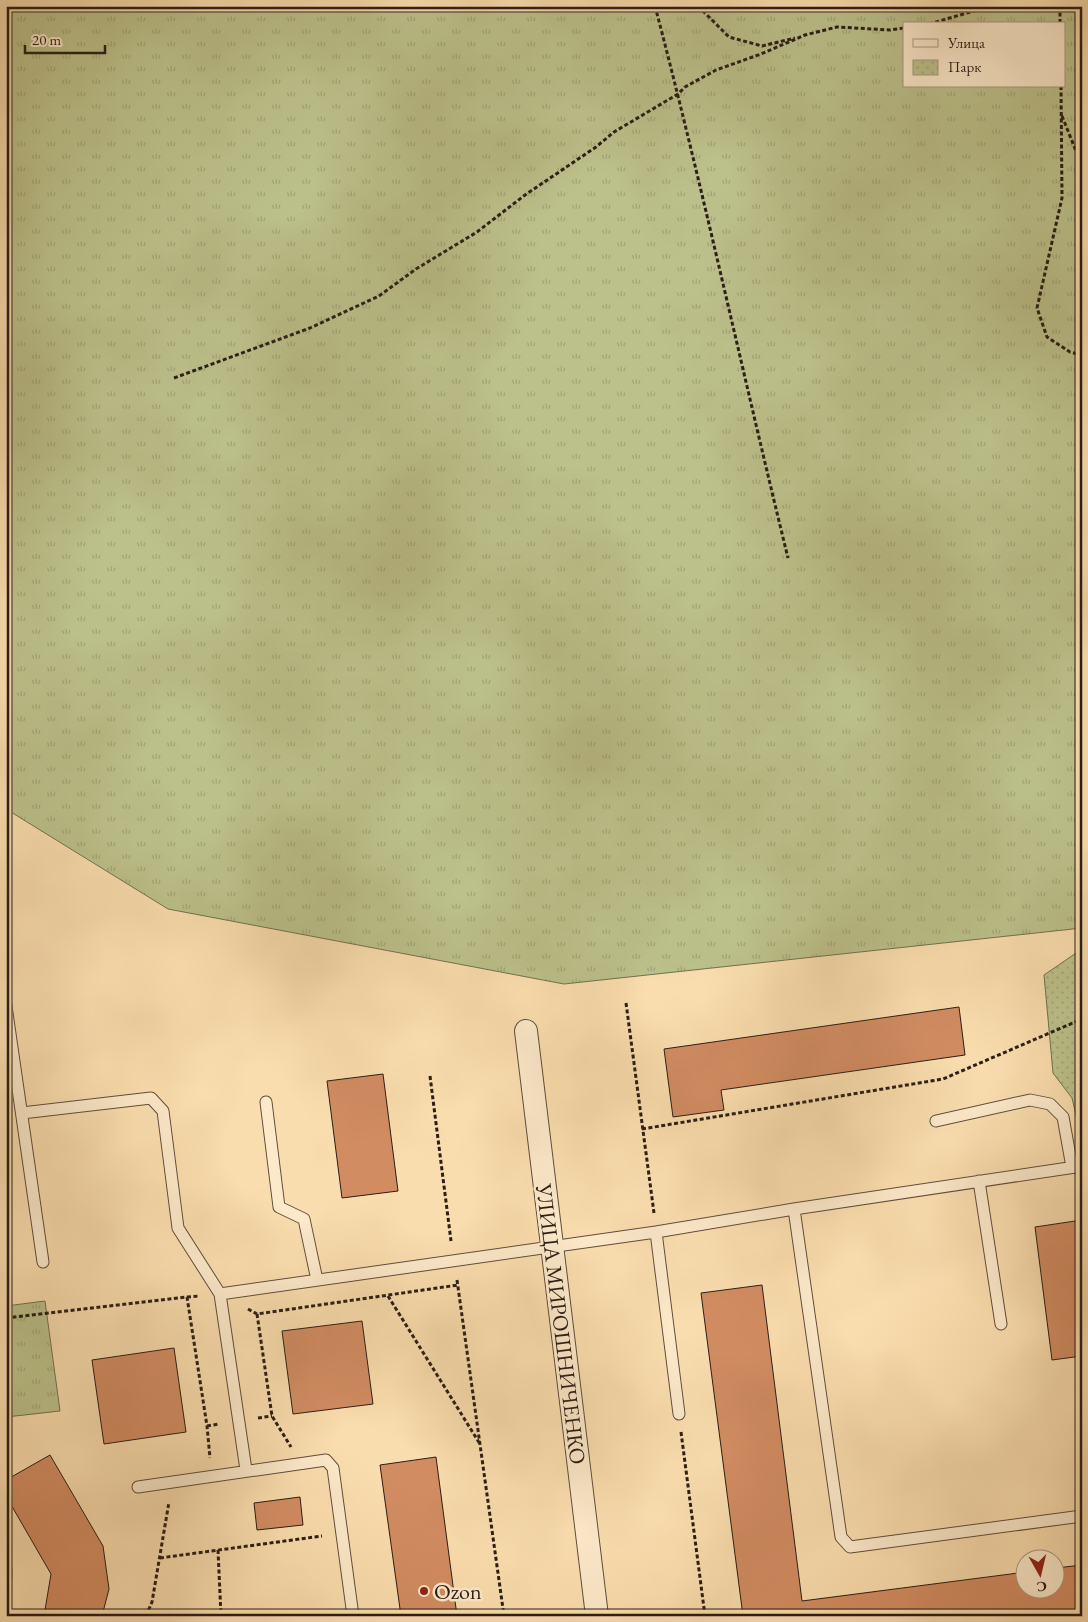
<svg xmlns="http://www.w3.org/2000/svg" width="1088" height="1622" font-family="'EB Garamond',serif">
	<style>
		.grass { fill: url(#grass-tufts); stroke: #737050; fill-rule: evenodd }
		.park { fill: url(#park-dots); stroke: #737050 }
		.building { fill: #d28c62; stroke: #2a1e15 }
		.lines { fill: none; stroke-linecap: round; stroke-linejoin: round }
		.service-casing { stroke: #5e4e3b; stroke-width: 13 }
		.minor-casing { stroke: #5e4e3b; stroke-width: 24 }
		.path { stroke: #2a1e15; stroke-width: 3; stroke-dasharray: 4 2.5; stroke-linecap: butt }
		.service { stroke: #fce9ca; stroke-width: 11 }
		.minor { stroke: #fce9ca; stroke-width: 22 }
		.poi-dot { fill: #8f2418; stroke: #fce9ca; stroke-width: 2 }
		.labels { text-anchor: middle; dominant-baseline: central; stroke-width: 5; stroke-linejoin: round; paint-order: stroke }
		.street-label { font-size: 22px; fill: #2a1e15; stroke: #fce9ca }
		.poi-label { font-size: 22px; fill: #2a1e15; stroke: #fce9ca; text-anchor: start }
	</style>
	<defs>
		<pattern id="grass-tufts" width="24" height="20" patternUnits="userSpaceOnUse" patternTransform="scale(1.25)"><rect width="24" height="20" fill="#bcc18b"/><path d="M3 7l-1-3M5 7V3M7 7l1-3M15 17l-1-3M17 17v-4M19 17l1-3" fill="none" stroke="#a2a577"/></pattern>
		<pattern id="park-dots" width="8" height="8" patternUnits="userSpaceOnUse" patternTransform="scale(1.25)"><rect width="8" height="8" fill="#bcc18b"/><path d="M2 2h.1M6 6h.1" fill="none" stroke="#a2a577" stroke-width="1.8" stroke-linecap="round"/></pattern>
	</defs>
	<rect width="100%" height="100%" fill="#faddae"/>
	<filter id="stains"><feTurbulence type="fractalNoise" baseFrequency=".004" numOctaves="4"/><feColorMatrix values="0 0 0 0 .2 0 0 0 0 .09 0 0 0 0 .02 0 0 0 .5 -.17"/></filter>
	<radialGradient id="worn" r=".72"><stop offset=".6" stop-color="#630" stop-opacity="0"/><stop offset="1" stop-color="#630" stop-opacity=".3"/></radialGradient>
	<path class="grass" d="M6,6H1082V928L564,984L168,909L6,809ZM904,24H1064V86H904Z
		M45,1301L60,1411L6,1417V1306Z"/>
	<path class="park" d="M1082,949V1141L1072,1098L1053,1073L1044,975Z"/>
	<path class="building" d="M959,1007L965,1055L721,1090L724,1110L673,1117L664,1049Z
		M383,1074L398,1191L342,1198L327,1081Z
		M1082,1220V1356L1052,1360L1035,1227Z
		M762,1285L802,1601L1026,1572V1590H1056V1568L1082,1565V1616H743L701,1293Z
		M362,1321L373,1404L293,1414L282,1331Z
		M174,1348L186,1432L104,1444L92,1360Z
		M50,1455L103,1546L109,1589L102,1616H44L51,1574L6,1496V1480Z
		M436,1457L457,1616H401L380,1465Z
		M300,1497L303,1525L257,1530L254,1503Z"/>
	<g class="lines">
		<g class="service-casing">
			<path id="service" d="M6,1006L43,1262
				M266,1102L279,1207L304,1219L317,1280
				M22,1113L151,1098L163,1111L178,1228L220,1294L656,1232L794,1209L1082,1166
				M936,1121L1030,1100L1050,1104L1063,1117L1072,1167
				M979,1181L1001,1324
				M794,1209L841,1537L850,1547L1082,1516
				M656,1232L679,1414
				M220,1294L246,1470
				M138,1487L326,1460L333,1468L353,1616
				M6,1571V1577"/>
		</g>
		<g class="minor-casing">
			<path id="minor" d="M526,1031L597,1616"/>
		</g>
		<path class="path" d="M655,6C703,189 743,375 788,558
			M698,6L729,37L762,46L795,38
			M1060,6V24
			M929,24L991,6
			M1061,86L1062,198L1037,308L1047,337L1070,352L1082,355
			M1062,116L1076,151L1082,158
			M174,378L310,328L379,296L416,269L477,232L525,195L596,147L614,132L678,94L685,87L716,70L761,54L805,35L837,27L890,30L904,28
			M626,1003L654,1213
			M430,1076L451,1241
			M642,1129L943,1079L1082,1019
			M457,1280L504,1616
			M388,1296L480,1444
			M187,1297L199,1296
			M248,1309L257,1314L458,1285
			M257,1314L272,1416L291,1447
			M6,1318L187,1297L207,1426L210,1458
			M258,1418L272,1416
			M207,1426L219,1424
			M681,1432L705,1616
			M218,1550L221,1616
			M160,1558L322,1536
			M146,1616L152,1602L169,1502"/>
		<use href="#service" class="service"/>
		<use href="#minor" class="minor"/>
	</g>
	<circle class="poi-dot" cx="424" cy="1591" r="5"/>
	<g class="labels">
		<g class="street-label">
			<text transform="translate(561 1324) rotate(83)">УЛИЦА МИРОШНИЧЕНКО</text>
		</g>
		<g class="poi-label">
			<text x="434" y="1591">Ozon</text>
		</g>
	</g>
	<rect width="1088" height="1622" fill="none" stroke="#faddae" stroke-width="25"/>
	<rect x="8" y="8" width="1073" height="1607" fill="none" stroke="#2a1e15" stroke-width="2.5"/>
	<rect x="12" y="12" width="1063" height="1597" fill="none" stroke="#2a1e15"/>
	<rect x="903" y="22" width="162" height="65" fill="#fce9ca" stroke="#a89882"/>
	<rect x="913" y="39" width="25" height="8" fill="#fce9ca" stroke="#a89882"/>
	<text x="948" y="48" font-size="15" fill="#2a1e15">Улица</text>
	<rect x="913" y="60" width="25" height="15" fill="url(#park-dots)" stroke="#a89882"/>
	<text x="948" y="72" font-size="15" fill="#2a1e15">Парк</text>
	<g transform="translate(1040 1574) rotate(172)"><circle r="24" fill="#fce9ca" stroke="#a89882"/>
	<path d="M0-4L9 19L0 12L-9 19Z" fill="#8f2418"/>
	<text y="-8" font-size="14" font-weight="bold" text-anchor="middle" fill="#2a1e15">С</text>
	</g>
	<path d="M25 45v8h80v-8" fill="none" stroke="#2a1e15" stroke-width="2.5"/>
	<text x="32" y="45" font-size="15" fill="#2a1e15" stroke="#fce9ca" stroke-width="4" paint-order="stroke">20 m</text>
	<rect width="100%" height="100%" filter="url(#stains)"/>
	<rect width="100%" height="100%" fill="url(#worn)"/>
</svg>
